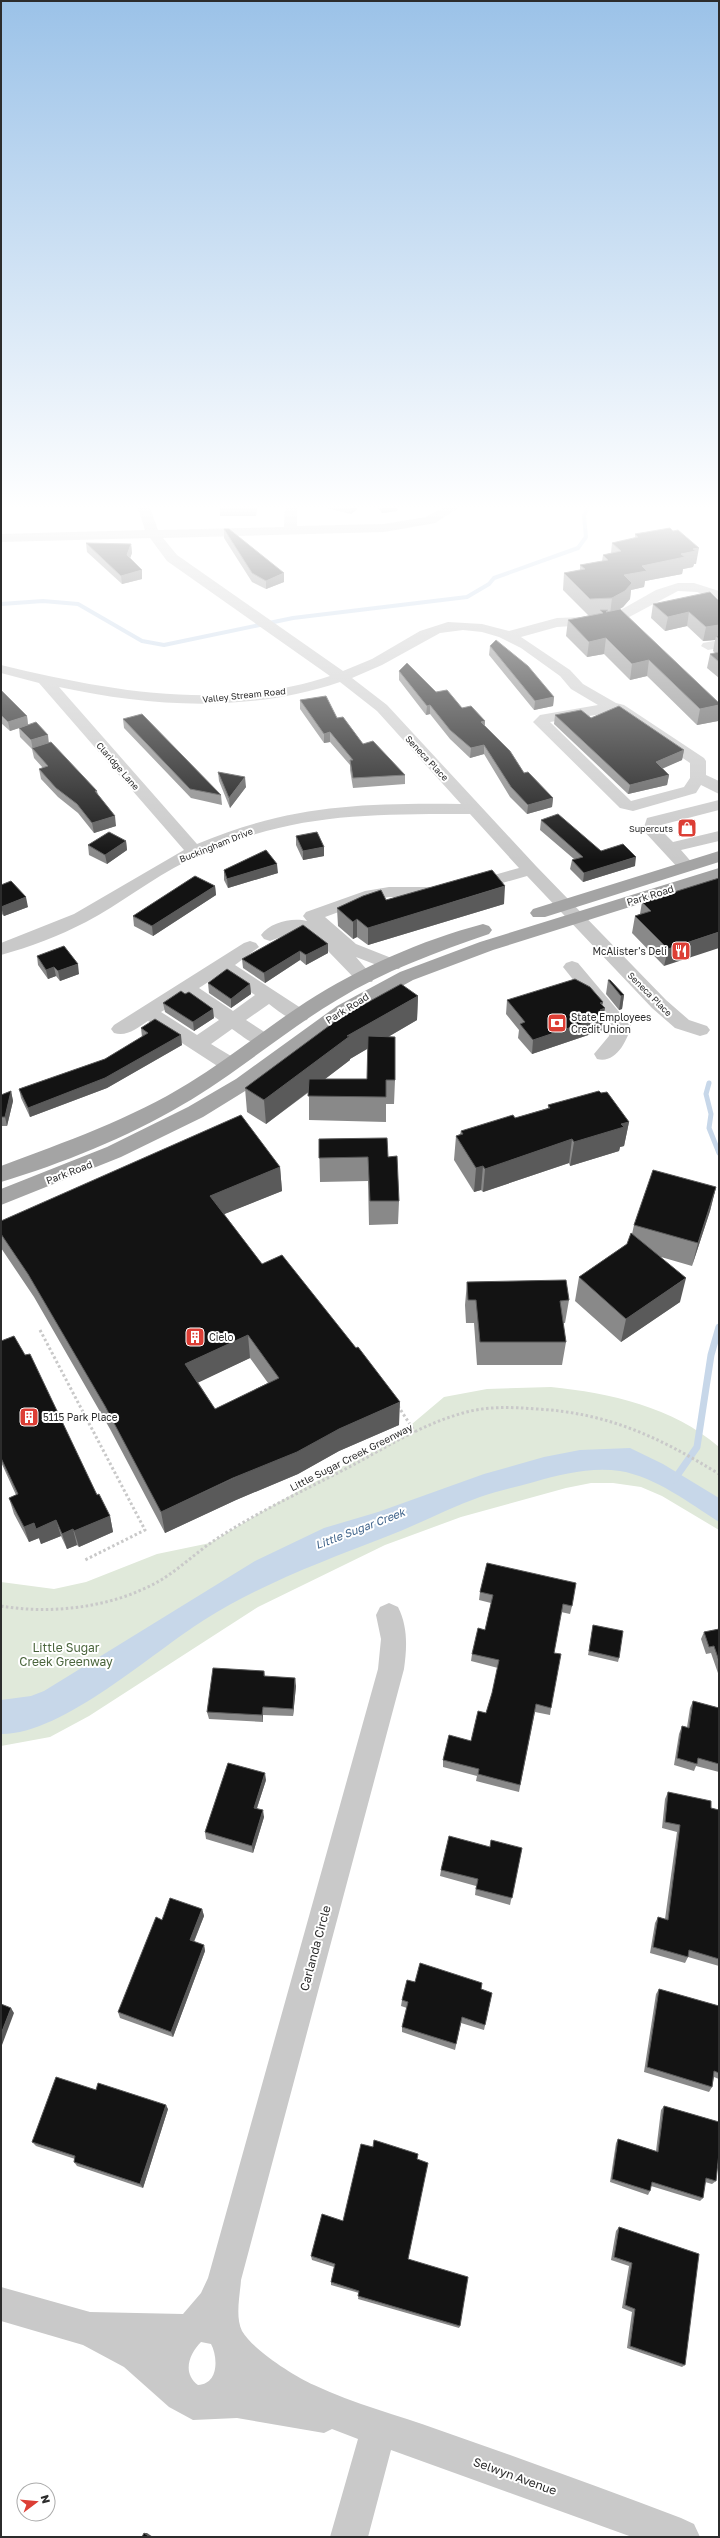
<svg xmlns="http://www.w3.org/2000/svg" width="720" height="2538" font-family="'Golos Text',sans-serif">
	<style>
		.green { fill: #e0e9da }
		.water { fill: #c7d7e9 }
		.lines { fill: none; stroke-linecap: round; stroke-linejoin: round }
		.stream-far2 { stroke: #c7d7e9; stroke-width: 4 }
		.stream-far1 { stroke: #c7d7e9; stroke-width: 5 }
		.stream { stroke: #c7d7e9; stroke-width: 7 }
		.path { stroke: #c9c9c9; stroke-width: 3; stroke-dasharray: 2.5 2.5; stroke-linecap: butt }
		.minor { fill: #c9c9c9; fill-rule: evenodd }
		.major { fill: #a4a4a4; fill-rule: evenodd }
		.wall { fill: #898989; fill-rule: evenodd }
		.shaded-wall { fill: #5a5a5a }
		.building { fill: #131313; stroke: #5a5a5a; fill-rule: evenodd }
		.labels { text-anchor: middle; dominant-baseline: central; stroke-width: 4; stroke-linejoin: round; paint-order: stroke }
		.far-street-label { font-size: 9px; fill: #2c2c2c; stroke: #fff }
		.far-poi-label { font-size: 9px; fill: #2c2c2c; stroke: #fff; text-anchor: end }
		.street-label { font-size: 10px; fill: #2c2c2c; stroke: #fff }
		.poi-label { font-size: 10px; fill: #2c2c2c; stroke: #fff; text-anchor: start }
		.water-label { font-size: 11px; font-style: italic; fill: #3f638a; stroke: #fff }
		.near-park-label { font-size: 12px; fill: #4a653c; stroke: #fff }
		.near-street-label { font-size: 12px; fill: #2c2c2c; stroke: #fff }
	</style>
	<rect width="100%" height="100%" fill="#fff"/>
	<path class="green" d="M551,1387C610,1393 673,1407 719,1447V1530L662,1496L641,1487L613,1483H591L566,1488L461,1517L385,1545L258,1607L89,1716L50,1737L1,1746V1582L54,1589L86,1582L157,1554L210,1543L270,1507L372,1450L412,1424L444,1397L487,1389Z"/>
	<path class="water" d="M630,1448L663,1464L719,1498V1522C689,1503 656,1477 620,1471C591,1467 562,1474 534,1482C516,1487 498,1491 480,1497C449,1508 419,1524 388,1536C326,1560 261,1584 204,1620C153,1652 62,1735 1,1734V1700L31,1696L44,1691L255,1561L324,1528L378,1512L484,1474L544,1457L580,1450Z"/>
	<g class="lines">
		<path class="stream-far2" d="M1,604L43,601L78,604L142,641L164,645L293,618L467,597L489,584L494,578L578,548L586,537L584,516L589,505"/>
		<path class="stream-far1" d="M709,1083L706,1094L711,1114L709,1128L719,1153"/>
		<path class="stream" d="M674,1480L697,1447L711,1355L719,1327"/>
		<path class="path" d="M40,1330L145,1530L85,1560
			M398,1406L415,1432
			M1,1606C53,1615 115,1607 161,1580C182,1567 200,1549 221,1536C263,1509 309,1488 353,1465C388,1446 423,1424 463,1413C487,1406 511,1407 537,1409C608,1413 659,1437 719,1474"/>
		<path class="minor" d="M137,505H149L158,530L284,527L285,505H297V526L384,524L426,517L447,505H463L435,523L384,532L163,538L177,555L343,671L372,659L420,631L448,622L482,624L509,631L557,618L610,616L656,590L678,583H694L719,591V600L697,592L678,591L618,623L557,627L521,637L570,670L583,684L616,703L624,705L704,758L706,761V775L719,781V794L701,785L696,793L633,811L620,808L533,722L540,715L598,705L571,689L560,676L521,648L499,637L482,632L463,630L440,633L382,665L352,678L387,705L536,866L666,1000L689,1020L707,1026L710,1030L707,1034L700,1036L675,1028L652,1008L527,876L453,897H389L369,901L325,917L356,944L399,961L402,965L399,969H387L356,957L374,978L372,982H358L327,950L299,930L270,941L264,939L261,935C270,922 293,917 307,921L303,916L306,912L365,891L389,887H452L519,868L470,814C364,814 285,813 187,861C151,879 120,904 86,922C59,936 30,947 1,955V943L74,914L184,850L39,683L1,673V665C108,691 223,712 330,676L167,561L150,538L1,542V534L145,530ZM340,682L377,711L461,804C363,803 289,805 197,844L59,687C151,707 249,713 340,682ZM615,712L690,763V778L684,787L631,801L550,722Z
			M719,640V648L708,650L701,646L703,643Z
			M719,800V810L661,825L660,829L673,842L719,831V841L681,850L694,865L691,869H679L643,830L647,818Z
			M250,941L256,943L259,947L235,965L307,1012L309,1016L307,1020C292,1024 280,1012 269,1004L246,1020L269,1035L272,1040L269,1045C255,1048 244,1037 232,1029L211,1044L236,1059L239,1064L236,1069L229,1071L222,1069L148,1021C137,1028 127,1037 114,1033L111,1029L114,1025L244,943ZM222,973L255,995L233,1011L199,988ZM186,997L219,1020L197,1035L161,1012Z
			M572,961L578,963L631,1026C627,1041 616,1064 597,1059L594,1054L609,1036L611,1027L563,967L566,963Z
			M389,1603L398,1607C408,1627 407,1647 404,1669L241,2280C240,2295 235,2317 242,2331C253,2350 294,2376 314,2385C354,2404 398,2415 439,2430C520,2458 601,2488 681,2518L694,2524L700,2537H632L391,2450L368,2537H330L358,2439L332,2429L324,2433L237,2418L193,2420L169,2407L124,2367L83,2345L1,2321V2287L90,2312L183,2314L201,2293L208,2278L378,1669L381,1639L376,1615L380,1607ZM201,2342L211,2344C218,2357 219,2384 198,2385C182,2373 189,2354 201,2342Z"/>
		<path class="major" d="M719,851V862L545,917H533L530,913L533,909Z
			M719,868V879L493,950L413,980L350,1015L250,1088L203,1117L121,1157L1,1205V1189L107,1147L188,1107L236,1079L337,1006L400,972L480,942Z
			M483,924L489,926L492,930L489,934C437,952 384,971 337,1000C283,1032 236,1074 182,1105C128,1137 61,1164 1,1182V1166C65,1142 131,1119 189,1083C230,1058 266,1028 306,1002C359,968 422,940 483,924Z"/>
	</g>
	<path class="wall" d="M221,505H257L256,516H220V507Z
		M318,505H362L351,514L318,506Z
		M375,505H399L397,511L382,513Z
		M224,529L284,582L266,589L252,582L224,538Z
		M635,534L696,564H694L693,567L683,569L682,574L645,581L644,587L631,590L630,599L623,607L618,610L719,703V713L718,721L697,725L647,676L630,680L604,654L587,657L566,636L568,620L591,615H588L563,590L564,573L580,570V565L602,561L603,555L611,553L612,543L635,538Z
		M86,543L131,544L132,553L130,558L142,570V579L122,584L87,552Z
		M719,601V678L707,668L710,654L715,653L713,651L715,640L703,641L687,626L665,631L651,618L653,604Z
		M490,646L554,697L553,706L534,710L489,655Z
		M399,671L485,721V726L524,773L553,798L552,807L527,814L510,797L484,754L470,758L450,739L430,714L426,715L399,680Z
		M1,690L27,716L28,725L10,731L1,723Z
		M300,700L337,718L363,744L405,775V784L353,788L350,770V765L330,742L324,743L300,709Z
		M555,715L591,718L684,750L682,760L662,768L669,775L667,785L628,794L554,724Z
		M123,719L221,795L222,805L191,798L124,728Z
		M19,728L49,743L97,791L98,795L116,826L94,833L78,813L58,797L41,779L39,769L43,768L34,758L32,749L20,737Z
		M218,772L246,787L230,808L219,781Z
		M541,820L601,851L635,866L583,882L570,869L572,860L574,859L540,830Z
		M296,836L324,847V856L303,860L296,845Z
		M126,841L127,850L107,864L89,855L88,845Z
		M224,870L278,873L228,888L224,880Z
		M719,878L664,966L632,933L635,916L640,914L642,902Z
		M1,885L28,907L4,916L1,913Z
		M215,886L216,895L153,936L134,926L133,916Z
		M386,900L504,904L368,945L357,937L353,939L338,926L337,908Z
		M328,944V953L306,965L300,960L265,983L243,968L242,959Z
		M37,956L79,974L60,981L56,976L48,979L38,965Z
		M608,980L624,995L622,1009L619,1010L606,994Z
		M208,983L250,984L251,994L231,1008L209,993Z
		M418,996L417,1020L388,1037L395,1080L394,1104H386V1122L309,1120V1092L266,1124L247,1112L245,1088ZM368,1048L367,1079H325L350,1060V1059Z
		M507,1000L603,1002L602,1005L605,1008L604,1015L605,1016L603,1030L532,1054L518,1038L519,1030L506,1014Z
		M163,1003L214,1018L194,1031L165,1012Z
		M141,1028L182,1045L107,1088L30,1117L21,1098L19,1089L105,1059L142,1037Z
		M11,1091L13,1101L7,1126H1V1095Z
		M601,1093L629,1122L624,1146L620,1147L619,1151L570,1166L569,1163L483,1192L481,1190L474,1192L454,1160L456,1136L460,1134L461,1131L515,1118L548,1108V1105Z
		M319,1139L388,1157L399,1201L398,1224L369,1225L368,1181L320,1182Z
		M280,1167L282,1191L224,1214L262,1264L399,1425L339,1451L298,1474L236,1500L165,1533L110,1429L34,1297L1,1248V1234ZM250,1358L268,1383L215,1409L198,1382Z
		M716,1187L710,1211L692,1266L661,1257L680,1302L621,1342L575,1301L579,1277L627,1244L632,1234L634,1225Z
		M467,1282L569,1300L565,1323H563L566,1342L562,1365H477L474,1323H466L465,1305Z
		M1,1341L97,1495L110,1516L113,1532L79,1547L77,1545L67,1549L61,1536L41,1544L39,1538L29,1542L14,1514L9,1498L16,1495L1,1462Z
		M487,1563L572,1606L570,1614L561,1612L554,1653L551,1708L550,1715L535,1712L519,1792L476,1781L477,1776L443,1767V1760L471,1741L486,1713L492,1693L498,1668L471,1661L472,1654L485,1630L491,1603L479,1600L480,1592Z
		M593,1625L619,1658L618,1662L588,1655Z
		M719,1629V1676L711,1653L706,1654L701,1639L704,1632Z
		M264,1671L265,1676L296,1686L293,1716L263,1715V1722L209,1719L207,1712Z
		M693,1701L719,1708V1772L696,1766L694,1771L674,1765L679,1734L682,1726L687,1727L690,1708Z
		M266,1780L257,1808L264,1817L253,1853L206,1839L205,1832Z
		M668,1792L711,1808L719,1810V1966L688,1957L685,1963L650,1953L655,1923L658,1917L665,1919L677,1832L662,1828L665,1799Z
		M490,1847L522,1848L510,1905L475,1895L476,1886L440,1876L441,1870Z
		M202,1909L204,1916L194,1942L204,1945L205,1951L173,2037L120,2018L118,2012L162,1920Z
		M415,1982L481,1989L492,1993L484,2030L461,2023L455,2050L402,2032V2027L407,2008L401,2006L402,2000Z
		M659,1989L719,2006V2079L714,2077L712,2087L709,2092L644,2072L656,1994Z
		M96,2090L168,2109L143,2188L77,2166L74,2162L75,2159L36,2146L32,2142Z
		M664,2106L719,2122V2157H718L716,2181L712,2184L705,2182L703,2198L700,2201L651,2186L650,2191L648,2195L610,2182L616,2143L618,2139L656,2151L661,2110Z
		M417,2159L408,2259L460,2326L459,2328L358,2299L359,2293L331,2285V2282L334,2267L312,2260L311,2256L343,2221Z
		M619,2227L685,2365L682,2367L627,2348L632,2312L622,2308L629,2266L611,2260L616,2231Z"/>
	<path class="shaded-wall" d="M256,505H257L256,516Z
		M352,505H362L351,514V506Z
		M383,505H399L397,511L382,513Z
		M131,544L132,553L128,564L127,555Z
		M699,548L696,564H694L693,567L683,569L682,574L645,581L644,587L631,590L630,599L623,607L610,615L612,598L624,575L642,566L681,554L693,549Z
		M142,570V579L122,584L121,576Z
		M284,573V582L266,589V581Z
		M689,612L687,626L665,631L668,617Z
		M719,625V639L716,636L715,640L703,641L706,627Z
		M606,638L604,654L587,657L589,642Z
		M649,660L647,676L630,680L632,664Z
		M554,697L553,706L534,710L535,701Z
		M430,705V714L426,715L427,706Z
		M719,705V713L718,721L697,725L700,709Z
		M27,716L28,725L10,731L8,722Z
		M485,721L484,731L481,722Z
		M330,732V742L324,743V734Z
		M48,735L49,744L33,750L31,740Z
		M484,745V754L470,758L471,748Z
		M684,750L682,760L655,772L656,762Z
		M669,775L667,785L628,794L630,785Z
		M245,777L246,787L230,808L229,798Z
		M553,798L552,807L527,814L528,805Z
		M115,816L116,826L94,833L92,823Z
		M126,841L127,850L107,864L105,855Z
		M324,847V856L303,860V851Z
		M636,857L635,866L583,882L584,873Z
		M277,864L278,873L228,888L227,879Z
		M215,886L216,895L153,936L152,926Z
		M505,886L504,904L368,945V928Z
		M26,897L28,907L4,916L1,907Z
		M357,919V937L353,939V922Z
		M719,932V948L664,966L668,949Z
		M328,944V953L306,965V955Z
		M300,951V960L265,983L264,973Z
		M78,964L79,974L60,981L58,971Z
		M54,967L56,976L48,979L46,970Z
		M250,984L251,994L231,1008V999Z
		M624,995L622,1009L619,1010L621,996Z
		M418,996L417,1020L350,1059V1060L266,1124L264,1100L347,1036Z
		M603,1002L601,1009L605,1008L603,1016H605L603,1030L532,1054L533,1040Z
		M213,1009L214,1018L194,1031L193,1022Z
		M181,1035L182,1045L107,1088L30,1117L28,1108Z
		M11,1091L13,1101L7,1126L5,1117Z
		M629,1122L624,1146L620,1147L619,1151L570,1166L574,1142L621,1124Z
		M572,1139L569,1163L483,1192L485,1169Z
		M483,1166L481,1190L474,1192L476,1168Z
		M280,1167L282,1191L212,1219L210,1196Z
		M716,1187L710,1211L692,1266L698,1243Z
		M686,1278L680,1302L621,1342L626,1319Z
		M248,1335L250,1358L189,1387L185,1364Z
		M400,1402L399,1425L339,1451L298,1474L236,1500L165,1533L161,1512L339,1429Z
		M110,1516L113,1532L79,1547L74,1531Z
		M56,1520L61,1536L41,1544L36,1529Z
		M34,1523L39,1538L29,1542L24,1527Z
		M73,1529L77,1545L67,1549L62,1534Z
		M295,1678L296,1686L293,1716V1709Z
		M263,1707V1722L262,1715Z
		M265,1773L266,1780L255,1814L254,1808Z
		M263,1810L264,1817L253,1853L252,1846Z
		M202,1909L204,1916L192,1946L190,1940Z
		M204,1945L205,1951L173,2037L171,2032Z
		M11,2008L14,2013L2,2045L1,2043V2034Z
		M166,2105L168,2109L143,2188L140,2184Z
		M144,2533H147L153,2537H150Z"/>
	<path class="building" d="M221,505H256V507H220Z
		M670,528L673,531L678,530L699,548L693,549L696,551L681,554L685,557L642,566L647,571L624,575L632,583L625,591L612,598L590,599L564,573L585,569L580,565L608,560L603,555L621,551L612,543L638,537L635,534Z
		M224,529H229L284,573L266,581L252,573Z
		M86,543L131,544L127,555L142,570L121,576Z
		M710,592L719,601V625L706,627L689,612L668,617L653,604Z
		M620,609L719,703V705L700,709L649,660L632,664L606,638L589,642L568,620L603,613L600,610H608L606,612Z
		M716,636H719V639Z
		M496,640L528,666L554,697L535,701L490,646Z
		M719,652V662L710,654Z
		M407,663L436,692L447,690L462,708L471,706L485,721L481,722L510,751L524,773L528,772L553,798L528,805L511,787L484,745L471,748L450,730L430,705L427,706L399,671Z
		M1,690L27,716L8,722L1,715Z
		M326,696L337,718L343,717L363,744L373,741L405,775L353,778L350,760H353L330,732L324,734L300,700Z
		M619,706L684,750L656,762L669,775L630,785L555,715L581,710L591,718Z
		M142,714L221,795L190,789L123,719Z
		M36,722L48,735L31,740L19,728Z
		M51,742L97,791H95L115,816L92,823L77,804L56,788L39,769L48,766L32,748Z
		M218,772L245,777L229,798Z
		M558,814L601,851L623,844L636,857L584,873L572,860L583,857L541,820Z
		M109,832L126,841L105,855L88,845Z
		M317,832L324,847L303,851L296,836Z
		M266,850L277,864L227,879L224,870Z
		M492,870L505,886L368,928L357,919L353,922L337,908L363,896L381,890L386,900Z
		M195,876L215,886L152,926L133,916Z
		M719,878V932L668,949L635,916L651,911L642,902Z
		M11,881L26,897L1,907V885Z
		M303,925L328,944L306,955L300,951L264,973L242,959Z
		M64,946L78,964L58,971L54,967L46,970L37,956Z
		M227,969L250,984L231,999L208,983Z
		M575,979L590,987L603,1002L600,1003L605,1008L600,1010L605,1016L533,1040L520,1024L525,1022L507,1000Z
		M608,980H610L624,995L621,996Z
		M401,984L418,996L347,1036H350L264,1100L245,1088L341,1017Z
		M181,991L185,994L189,992L213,1009L193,1022L163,1003Z
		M155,1019L181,1035L105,1078L28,1108L19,1089L105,1059L148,1033L141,1028Z
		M368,1036L395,1037V1080H386V1097L308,1096L309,1079H367Z
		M11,1091L5,1117H1V1095Z
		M599,1091L601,1093L607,1092L629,1122L621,1124L624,1127L574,1142L572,1139L485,1169L483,1166L476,1168L456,1136L463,1134L461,1131L513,1115L515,1118L550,1108L548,1105Z
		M241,1115L280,1167L210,1196L262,1264L282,1255L356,1348L358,1347L400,1402L339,1429L297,1452L233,1478L161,1512L105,1406L28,1274L1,1234V1221ZM248,1335L279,1378L215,1409L185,1364Z
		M387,1138L388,1157L397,1156L399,1201H370L368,1157L319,1158V1139Z
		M653,1170L716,1187L698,1243L634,1225Z
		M631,1233L686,1278L626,1319L579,1277L627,1244Z
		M566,1280L569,1300L560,1301L566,1342H480L476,1300H468L467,1282Z
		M14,1336L25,1355L30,1354L97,1495L99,1494L110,1516L74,1531L73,1529L62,1534L56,1520L36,1529L34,1523L24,1527L9,1498L18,1494L1,1458V1341Z
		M487,1563L576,1583L572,1606L563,1604L554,1653L561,1654L551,1708L536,1704L520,1785L478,1774L479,1769L443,1760L449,1735L471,1741L478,1711L486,1713L492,1693L499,1660L472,1654L478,1628L485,1630L493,1595L480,1592Z
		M593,1625L623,1631L619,1658L589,1651Z
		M719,1629V1661L714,1646L709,1647L704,1632Z
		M213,1668L264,1671V1676L295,1678L293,1709L263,1707L262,1715L207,1712Z
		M693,1701L719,1708V1764L698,1758L697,1764L677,1758L682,1726L689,1728Z
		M228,1763L265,1773L254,1808L263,1810L252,1846L205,1832Z
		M668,1792L711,1801V1808L719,1810V1959L689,1950L688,1957L653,1947L658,1917L668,1920L680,1825L665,1822Z
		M449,1836L490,1847L491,1840L522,1848L512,1898L476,1889L478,1879L441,1870Z
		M170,1898L202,1909L190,1940L204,1945L171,2032L118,2012L156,1917L162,1920Z
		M420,1963L482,1983L481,1989L492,1993L485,2025L462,2017L456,2044L402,2027L408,2002L402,2000L407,1980L415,1982Z
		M659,1989L719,2006V2073L714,2071L712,2087L647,2067Z
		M1,2004L11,2008L1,2034Z
		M56,2077L96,2090L98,2083L166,2105L140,2184L74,2162L75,2156L32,2142Z
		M664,2106L719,2122V2153L716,2181L706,2178L703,2198L652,2182L650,2191L612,2179L618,2139L658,2152Z
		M374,2140L418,2154L417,2159L428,2163L408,2259L468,2277L460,2326L358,2296L359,2291L331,2282L335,2264L311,2256L322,2214L343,2221L361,2144L373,2147Z
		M619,2227L699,2254L685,2365L630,2346L635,2309L625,2305L632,2263L614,2257Z
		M144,2533L150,2537H142Z"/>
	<linearGradient id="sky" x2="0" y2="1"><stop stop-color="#9bc2e8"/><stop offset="0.59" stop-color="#fff"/><stop offset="1" stop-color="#fff" stop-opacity="0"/></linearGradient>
	<rect width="720" height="860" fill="url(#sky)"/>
	<defs>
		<g id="shop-square" transform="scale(1)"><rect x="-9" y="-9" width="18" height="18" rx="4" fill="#dc3e35" stroke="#fff"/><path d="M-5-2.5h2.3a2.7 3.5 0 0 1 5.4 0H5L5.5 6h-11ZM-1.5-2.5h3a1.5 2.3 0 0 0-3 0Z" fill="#fff"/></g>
		<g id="restaurant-square" transform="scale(1)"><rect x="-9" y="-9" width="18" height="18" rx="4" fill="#dc3e35" stroke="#fff"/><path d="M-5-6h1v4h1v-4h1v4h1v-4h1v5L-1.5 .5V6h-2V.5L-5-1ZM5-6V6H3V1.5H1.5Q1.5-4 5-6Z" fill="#fff"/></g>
		<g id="bank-square" transform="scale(1)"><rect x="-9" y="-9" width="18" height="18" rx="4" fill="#dc3e35" stroke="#fff"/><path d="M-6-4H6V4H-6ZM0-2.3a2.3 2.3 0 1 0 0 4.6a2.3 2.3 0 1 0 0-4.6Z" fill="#fff"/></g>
		<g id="building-square" transform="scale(1)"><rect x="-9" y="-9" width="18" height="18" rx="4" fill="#dc3e35" stroke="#fff"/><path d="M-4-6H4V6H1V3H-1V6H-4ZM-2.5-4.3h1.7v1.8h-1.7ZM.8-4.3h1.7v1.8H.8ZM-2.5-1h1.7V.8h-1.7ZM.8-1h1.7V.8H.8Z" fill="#fff"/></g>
	</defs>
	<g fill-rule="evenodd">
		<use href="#shop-square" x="687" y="828"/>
		<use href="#restaurant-square" x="681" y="951"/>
		<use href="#bank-square" x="557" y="1023"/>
		<use href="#building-square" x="195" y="1337"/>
		<use href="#building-square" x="29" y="1417"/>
	</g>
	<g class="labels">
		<g class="far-street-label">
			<text transform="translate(244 695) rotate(-6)">Valley Stream Road</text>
			<text transform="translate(427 758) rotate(47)">Seneca Place</text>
			<text transform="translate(118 766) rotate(49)">Claridge Lane</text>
			<text transform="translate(216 845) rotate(-22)">Buckingham Drive</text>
			<text transform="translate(650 994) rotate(45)">Seneca Place</text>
		</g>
		<g class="far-poi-label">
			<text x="673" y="828">Supercuts</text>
		</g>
		<g class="street-label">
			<text transform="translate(650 895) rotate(-17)">Park Road</text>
			<text transform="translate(347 1008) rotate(-32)">Park Road</text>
			<text transform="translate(69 1172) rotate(-21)">Park Road</text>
			<text transform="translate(351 1457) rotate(-27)">Little Sugar Creek Greenway</text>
		</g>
		<g class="poi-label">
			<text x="667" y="951" text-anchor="end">McAlister's Deli</text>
			<text x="571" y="1017">State Employees<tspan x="571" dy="12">Credit Union</tspan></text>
			<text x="209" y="1337">Cielo</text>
			<text x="43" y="1417">5115 Park Place</text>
		</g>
		<g class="water-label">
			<text transform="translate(360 1528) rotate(-21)">Little Sugar Creek</text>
		</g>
		<g class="near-park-label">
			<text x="66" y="1647">Little Sugar<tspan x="66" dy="14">Creek Greenway</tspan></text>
		</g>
		<g class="near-street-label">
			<text transform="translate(315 1948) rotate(-75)">Carlanda Circle</text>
			<text transform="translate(515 2476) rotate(20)">Selwyn Avenue</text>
		</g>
	</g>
	<rect width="720" height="2538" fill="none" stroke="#2c2c2c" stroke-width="4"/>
	<g transform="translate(36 2502) rotate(74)"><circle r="19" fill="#ffffff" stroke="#ababab"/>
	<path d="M0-3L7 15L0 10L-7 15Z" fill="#dc3e35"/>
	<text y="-6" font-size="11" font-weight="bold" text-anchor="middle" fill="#2c2c2c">N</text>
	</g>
</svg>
